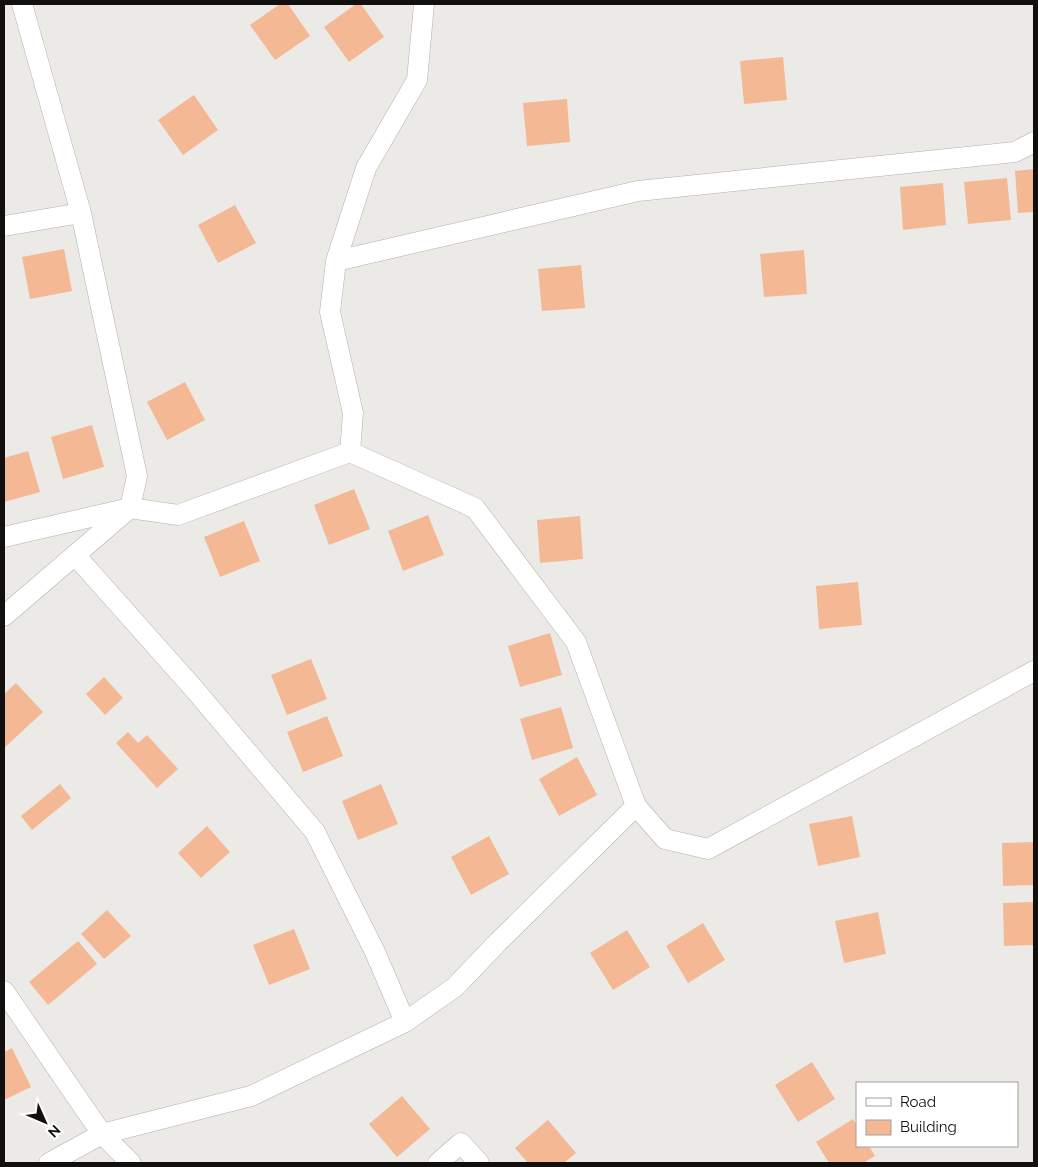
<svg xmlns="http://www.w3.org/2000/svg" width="1038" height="1167" font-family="Raleway,sans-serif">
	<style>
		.building { fill: #f4b894 }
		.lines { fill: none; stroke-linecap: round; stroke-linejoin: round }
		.minor-casing { stroke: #b1b0ac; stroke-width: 21 }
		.minor { stroke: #fff; stroke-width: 20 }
	</style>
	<rect width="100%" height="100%" fill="#eceae6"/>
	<path class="building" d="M280,4H288L310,36L275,60L250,25Z
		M356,4H361L384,37L349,62L324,27Z
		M783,57L787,100L744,104L740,61Z
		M194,95L218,130L183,155L158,120Z
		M567,99L570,142L527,146L523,103Z
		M1034,169V212L1018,213L1015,171Z
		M1007,178L1011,220L968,224L964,182Z
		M943,183L946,225L903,230L900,187Z
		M235,205L256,243L218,263L198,225Z
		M64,249L72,291L30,299L22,257Z
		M804,250L807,294L764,297L760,254Z
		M581,265L585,308L542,311L538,269Z
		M185,382L205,420L167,440L147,402Z
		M92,425L104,467L63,479L51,437Z
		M28,451L40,492L4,502V458Z
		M354,489L370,529L329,545L314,505Z
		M428,515L444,555L403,571L388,531Z
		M580,516L583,559L540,563L537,520Z
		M244,521L260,561L220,577L204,537Z
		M858,582L862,625L819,629L816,586Z
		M550,633L562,675L520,687L508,646Z
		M311,659L327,699L287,715L271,675Z
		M104,677L123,698L105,715L86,694Z
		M16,683L43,712L4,748V694Z
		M561,707L573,748L532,760L520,719Z
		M327,716L343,756L303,772L287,732Z
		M128,732L138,743L147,735L178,769L157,788L116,743Z
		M577,757L597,795L559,816L539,779Z
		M60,784L71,798L32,830L21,816Z
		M381,784L398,824L358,840L342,801Z
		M852,816L860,857L818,866L809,824Z
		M207,826L230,852L201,878L178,853Z
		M489,836L509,874L471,895L451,857Z
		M1034,842V885L1003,886L1002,843Z
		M1034,902V945L1004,946L1003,903Z
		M107,910L131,936L104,959L81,934Z
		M878,912L886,954L844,963L835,921Z
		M703,923L725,960L688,983L666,946Z
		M294,929L310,969L269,985L253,945Z
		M627,930L650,967L613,990L590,953Z
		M78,941L97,964L48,1005L29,982Z
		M12,1048L31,1087L4,1100V1052Z
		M812,1062L835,1099L798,1122L775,1085Z
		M402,1096L430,1129L397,1157L369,1124Z
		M853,1119L857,1126V1146H869L875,1156L863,1163H829L816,1142Z
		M548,1120L576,1153L564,1163H528L515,1148Z"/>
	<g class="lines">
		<g class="minor-casing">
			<path id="minor" d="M424,4L417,80L366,168L336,261L330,312L353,413L350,452L475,508L576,642L636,806
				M4,226L81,213
				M336,261L638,191L1015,152L1034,142
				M4,537L130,508L137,476L81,213L22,4
				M75,555L195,690L315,832L375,952L405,1022
				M4,616L130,508L178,515L350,452
				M4,991L102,1134L131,1163
				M49,1163L102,1134L251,1096L405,1022L455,987L498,942L636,806L665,839L708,849L1034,671
				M438,1163L461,1143L479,1163"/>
		</g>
		<use href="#minor" class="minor"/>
	</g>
	<rect width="1038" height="1167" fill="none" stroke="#11100f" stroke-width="10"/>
	<rect x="856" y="1082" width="162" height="65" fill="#ffffff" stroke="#a09f9f"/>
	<rect x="866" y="1098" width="25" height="8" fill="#ffffff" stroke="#a09f9f"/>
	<text x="900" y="1107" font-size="15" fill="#11100f">Road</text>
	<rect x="866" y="1120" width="25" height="15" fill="#f4b894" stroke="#a09f9f"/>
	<text x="900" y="1132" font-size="15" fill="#11100f">Building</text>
	<g transform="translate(45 1122) rotate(135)" stroke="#ffffff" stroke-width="4" paint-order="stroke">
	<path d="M0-4L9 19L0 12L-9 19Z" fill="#11100f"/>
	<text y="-8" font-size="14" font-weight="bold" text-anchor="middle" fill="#11100f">N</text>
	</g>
</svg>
